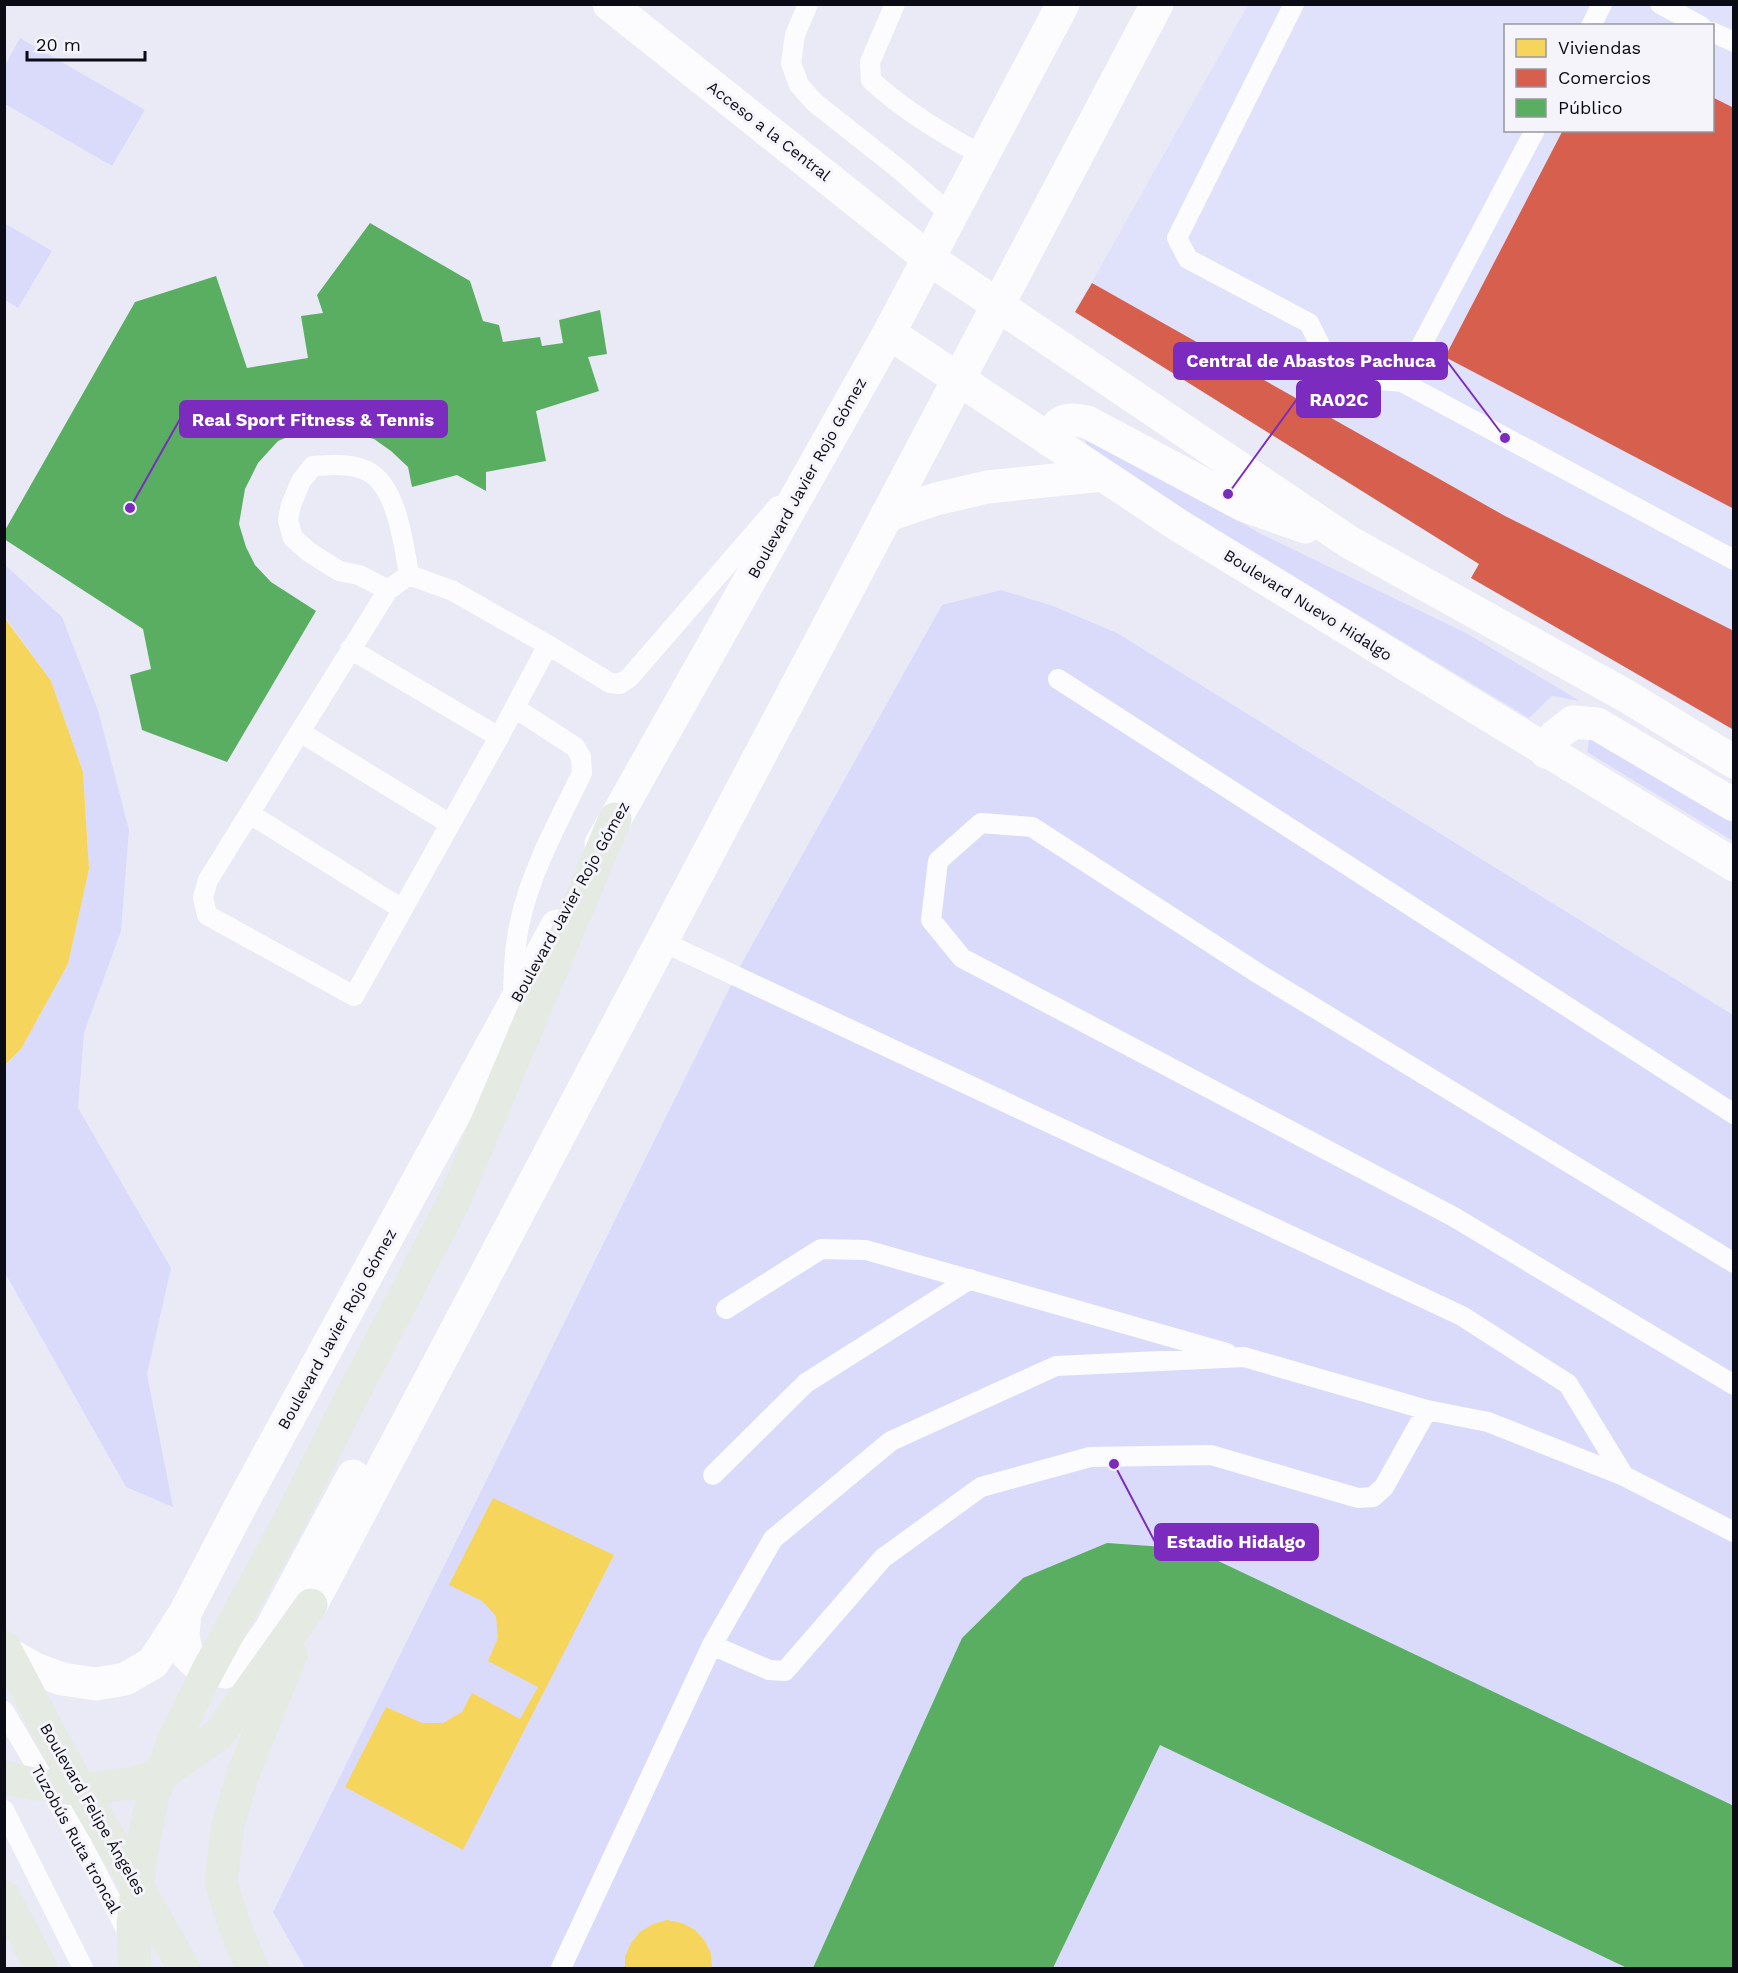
<svg xmlns="http://www.w3.org/2000/svg" width="1738" height="1973" font-family="'Work Sans',sans-serif">
	<style>
		.built { fill: #e0e1fa; fill-rule: evenodd }
		.green { fill: #dadbfb }
		.homes { fill: #f6d55c }
		.shops { fill: #d6604d }
		.public { fill: #5aae61 }
		.lines { fill: none; stroke-linecap: round; stroke-linejoin: round }
		.lane { stroke: #fcfcfe; stroke-width: 20 }
		.street { stroke: #fcfcfe; stroke-width: 33 }
		.secondary { stroke: #fcfcfe; stroke-width: 33 }
		.primary { stroke: #e5eae3; stroke-width: 33 }
		.labels { text-anchor: middle; dominant-baseline: central; stroke-width: 6; stroke-linejoin: round; paint-order: stroke }
		.street-label { font-size: 16px; fill: #0b0b15; stroke: #f4f4fa }
		.leader { fill: none; stroke: #7b2cbf; stroke-width: 2 }
		.callout-dot { fill: #7b2cbf; stroke: #f4f4fa; stroke-width: 2 }
		.callout { fill: #7b2cbf; stroke: #7b2cbf; stroke-width: 2 }
		.callout-label { font-size: 18px; text-anchor: middle; font-weight: bold; fill: #fff }
	</style>
	<rect width="100%" height="100%" fill="#eaeaf7"/>
	<path class="built" d="M1248,5H1733V730L1471,578L1479,564L1075,312ZM1506,26H1712V130H1506Z"/>
	<path class="green" d="M20,38L145,110L112,166L5,104V65Z
		M4,223L52,251L18,308L5,300Z
		M1097,436L1261,534L1466,633L1580,701L1552,696L1529,718L1088,452L1085,446L1086,439Z
		M4,564L62,617L98,710L129,830L121,931L84,1033L78,1108L171,1268L147,1374L173,1507L126,1487L5,1273V1066L21,1049L68,964L89,869L83,772L51,681L5,617Z
		M1001,590L1053,606L1117,633L1733,1015V1968H305L273,1912L743,961L942,605Z
		M1589,738L1733,816V841L1587,752Z"/>
	<path class="homes" d="M4,617L51,681L83,772L89,869L68,964L21,1049L4,1066Z
		M493,1498L614,1555L463,1850L345,1787L386,1707L422,1723H443L462,1712L472,1693L520,1719L538,1687L488,1661L498,1638L496,1616L482,1601L449,1585Z
		M667,1920L682,1923L695,1930L705,1941L711,1954L712,1968H625V1957L631,1943L640,1932L653,1924Z"/>
	<path class="shops" d="M1712,97L1734,108V509L1445,357L1563,130H1712Z
		M1092,283L1505,516L1734,631V730L1471,578L1479,564L1075,312Z"/>
	<path class="public" d="M370,223L470,281L483,321L499,325L503,342L540,337L542,346L563,343L559,320L600,310L607,354L588,357L599,391L536,411L546,461L486,472V491L457,475L412,487L408,467L391,451L374,439L349,433L320,429L302,431L278,441L258,463L245,489L239,524L246,547L255,565L271,582L316,611L227,762L142,730L130,675L151,669L143,629L4,539V532L135,302L216,276L247,368L308,358L301,316L323,313L317,295Z
		M1107,1543L1193,1549L1734,1806V1968H1627L1160,1745L1053,1968H813L962,1638L1023,1578Z"/>
	<g class="lines">
		<path class="lane" d="M808,4L795,35L791,63L799,85L814,102L900,170L951,215
			M895,4L870,62L871,80C904,111 944,134 983,156
			M1294,4L1177,238L1188,259L1309,323L1324,353L1369,379L1402,382
			M1660,4L1701,26
			M1591,26L1602,4
			M1712,32L1734,42
			M1535,130L1402,382L1734,560
			M388,590L359,575L339,571L309,552L293,538L288,520L291,505L301,481L313,466C330,465 351,463 367,471C397,485 404,546 409,575
			M548,645L499,737L354,996L207,915L203,897L208,880L388,590L409,575L453,591L548,645L610,683L620,684L629,678L778,506
			M350,649L499,737
			M1058,679L1734,1114
			M300,732L450,824
			M250,814L402,909
			M661,941L1462,1316L1568,1384L1624,1476
			M513,996C514,971 514,947 520,922C531,870 559,821 582,773L581,757L575,747L515,708
			M1734,1263L1259,974L1032,827L981,823L938,861L931,920L962,958L1454,1217L1734,1385
			M726,1309L821,1249L866,1250L1227,1353
			M713,1475L806,1383L970,1279
			M712,1645L769,1670L785,1671L883,1558L981,1487L1090,1457L1211,1455L1358,1498L1373,1497L1384,1487L1427,1410
			M4,1711L83,1846L130,1937
			M4,1810L83,1968
			M561,1968L712,1645L773,1539L891,1441L1056,1366L1244,1357L1427,1410L1488,1422L1624,1476L1734,1532"/>
		<path class="street" d="M609,4L928,258"/>
		<path class="secondary" d="M928,258L1349,542L1628,697L1734,762
			M889,333L1178,525L1734,865
			M1049,440C1057,420 1067,417 1087,422L1243,505L1305,527
			M886,516L936,499L987,487L1103,475
			M1546,752L1555,736L1573,722L1597,724L1734,805
			M601,844L889,333L1063,4
			M311,1605L1157,4
			M185,1613L183,1634L186,1653L200,1667L226,1672L248,1661L270,1631L353,1476
			M7,1653L35,1669L62,1679L96,1684L125,1679L153,1663L185,1613L241,1505L557,926"/>
		<path class="primary" d="M4,1647L56,1746L184,1968
			M4,1777L28,1783L81,1790L135,1783L162,1774L219,1734L311,1605
			M4,1897L41,1968
			M135,1968L133,1924L141,1856L152,1799L173,1742L207,1672L288,1523L350,1400L454,1201L615,819
			M252,1968L234,1925L221,1882L228,1825L244,1771L291,1655"/>
	</g>
	<g class="labels">
		<g class="street-label">
			<text transform="translate(769 131) rotate(38)">Acceso a la Central</text>
			<text transform="translate(807 478) rotate(-61)">Boulevard Javier Rojo Gómez</text>
			<text transform="translate(1308 605) rotate(32)">Boulevard Nuevo Hidalgo</text>
			<text transform="translate(570 902) rotate(-61)">Boulevard Javier Rojo Gómez</text>
			<text transform="translate(337 1329) rotate(-61)">Boulevard Javier Rojo Gómez</text>
			<text transform="translate(93 1809) rotate(60)">Boulevard Felipe Ángeles</text>
			<text transform="translate(76 1839) rotate(61)">Tuzobús Ruta troncal</text>
		</g>
	</g>
	<path class="leader" d="M1505 438L1447 361M1228 494L1297 399M130 508L180 419M1114 1464L1155 1542"/>
	<g class="callout-dot">
		<circle cx="1505" cy="438" r="6"/>
		<circle cx="1228" cy="494" r="6"/>
		<circle cx="130" cy="508" r="6"/>
		<circle cx="1114" cy="1464" r="6"/>
	</g>
	<g class="callout">
		<rect x="1174" y="343" width="273" height="36" rx="6"/>
		<rect x="1297" y="381" width="83" height="36" rx="6"/>
		<rect x="180" y="401" width="267" height="36" rx="6"/>
		<rect x="1155" y="1524" width="163" height="36" rx="6"/>
	</g>
	<g class="callout-label">
		<text x="1311" y="367">Central de Abastos Pachuca</text>
		<text x="1339" y="406">RA02C</text>
		<text x="313" y="426">Real Sport Fitness &amp; Tennis</text>
		<text x="1236" y="1548">Estadio Hidalgo</text>
	</g>
	<rect width="1738" height="1973" fill="none" stroke="#0b0b15" stroke-width="12"/>
	<rect x="1504" y="24" width="210" height="108" fill="#f4f4fa" stroke="#97979e" stroke-width="1.5"/>
	<rect x="1516" y="39" width="30" height="18" fill="#f6d55c" stroke="#97979e" stroke-width="1.5"/>
	<text x="1558" y="54" font-size="18" fill="#0b0b15">Viviendas</text>
	<rect x="1516" y="69" width="30" height="18" fill="#d6604d" stroke="#97979e" stroke-width="1.5"/>
	<text x="1558" y="84" font-size="18" fill="#0b0b15">Comercios</text>
	<rect x="1516" y="99" width="30" height="18" fill="#5aae61" stroke="#97979e" stroke-width="1.5"/>
	<text x="1558" y="114" font-size="18" fill="#0b0b15">Público</text>
	<path d="M27 51v9h118v-9" fill="none" stroke="#0b0b15" stroke-width="3"/>
	<text x="36" y="51" font-size="18" fill="#0b0b15" stroke="#f4f4fa" stroke-width="4.5" paint-order="stroke">20 m</text>
</svg>
